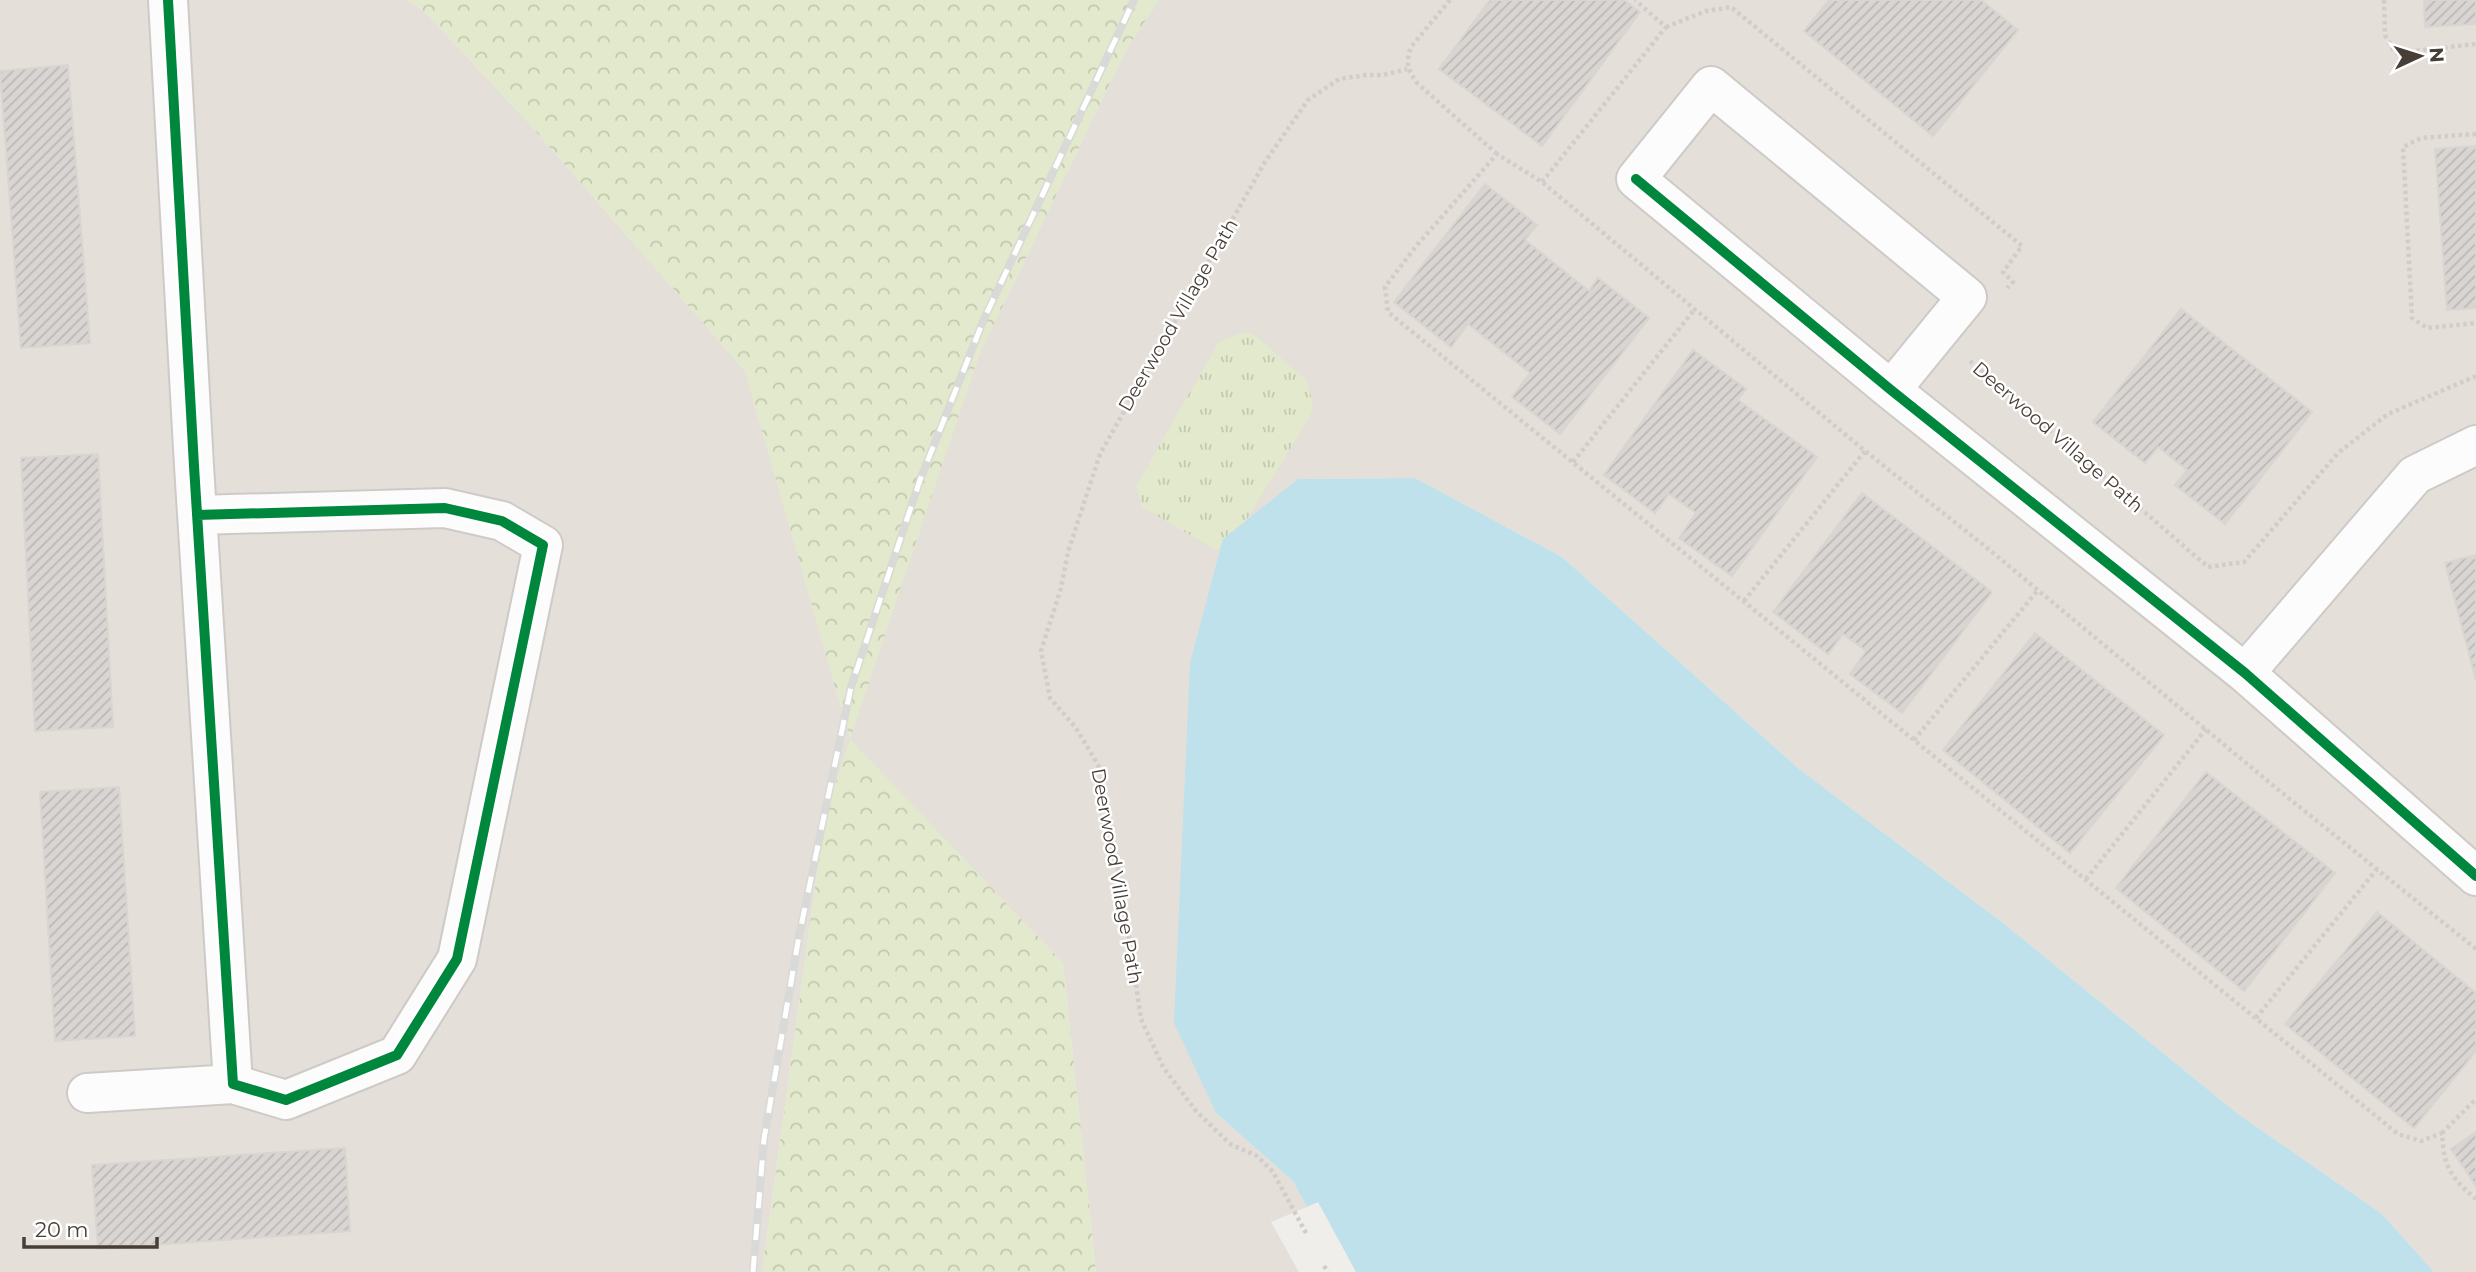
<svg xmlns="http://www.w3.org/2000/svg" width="2476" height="1272" font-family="Montserrat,sans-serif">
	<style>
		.residential { fill: #e4dfd8 }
		.forest { fill: url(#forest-crowns) }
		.park { fill: url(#park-tufts) }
		.water { fill: #bee1ec }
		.building { fill: url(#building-hatch); stroke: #d9d5d1; stroke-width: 2 }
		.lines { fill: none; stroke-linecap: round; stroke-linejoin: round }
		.minor-casing { stroke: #cdcac7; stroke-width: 42 }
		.path { stroke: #d1cdcb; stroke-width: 4.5; stroke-dasharray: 3.5 3.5; stroke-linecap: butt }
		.minor { stroke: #fdfcfc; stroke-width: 38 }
		.rail-casing { stroke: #d9d9d8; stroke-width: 8 }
		.rail { stroke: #fff; stroke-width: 5; stroke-dasharray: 16; stroke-linecap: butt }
		.cycleway-casing { stroke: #fff; stroke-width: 15 }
		.cycleway { stroke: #00873e; stroke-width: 10 }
		.labels { text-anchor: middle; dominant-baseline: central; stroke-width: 5; stroke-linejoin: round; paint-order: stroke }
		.street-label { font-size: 19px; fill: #463e37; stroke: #fff }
	</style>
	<defs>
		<pattern id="forest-crowns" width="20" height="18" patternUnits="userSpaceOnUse" patternTransform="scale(1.75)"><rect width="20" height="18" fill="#e2e9cc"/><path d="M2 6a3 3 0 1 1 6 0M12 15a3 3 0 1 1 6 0" fill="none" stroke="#c3c9b0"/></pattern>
		<pattern id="park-tufts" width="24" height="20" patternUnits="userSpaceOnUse" patternTransform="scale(1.75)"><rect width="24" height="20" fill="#e2e9cc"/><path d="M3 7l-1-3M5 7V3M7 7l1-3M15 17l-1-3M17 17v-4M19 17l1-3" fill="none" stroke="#c3c9b0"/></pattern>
		<pattern id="building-hatch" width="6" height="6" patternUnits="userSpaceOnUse" patternTransform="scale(1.75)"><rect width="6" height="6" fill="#d8d5d2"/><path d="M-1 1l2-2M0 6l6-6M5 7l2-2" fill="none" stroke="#bbb8b5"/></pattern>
	</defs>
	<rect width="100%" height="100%" fill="#f0eeeb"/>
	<path class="residential" d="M0,0H407L426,13L526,120L745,371L850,738L979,355L1127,48L1159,0H2476V1272H2434L2382,1214L2238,1114L2003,923L1799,769L1562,557L1415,478L1298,479L1216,1113L1293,1181L1307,1207L1271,1222L1299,1272H1096L1063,963L850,740L825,815L762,1272H0Z"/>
	<path class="forest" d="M407,0H1159L1127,48L979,355L850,739L1063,963L1096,1272H762L825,815L850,739L745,371L526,120L426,13Z"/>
	<path class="park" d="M1244,332L1255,335L1307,381L1313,404L1309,418L1236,537L1216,550L1142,507L1136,486L1219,342Z"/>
	<path class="water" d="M1415,478L1562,557L1799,769L2003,923L2238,1114L2382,1214L2434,1272H1356L1318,1202L1307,1207L1293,1181L1216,1113L1174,1023L1190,663L1223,539L1298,479Z"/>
	<path class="building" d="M1490,0H1624L1640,12L1542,146L1439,69Z
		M1829,0H1981L2018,30L1933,136L1804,31Z
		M2424,0H2476V24L2425,27Z
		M68,65L90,343L21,348L0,71Z
		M2476,146V308L2447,310L2435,149Z
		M1485,184L1537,225L1525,240L1589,291L1598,278L1649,318L1560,434L1512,397L1530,373L1468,324L1451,347L1394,302Z
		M2181,309L2312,412L2225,524L2175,485L2187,470L2158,447L2145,463L2093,422Z
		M1693,350L1746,389L1738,400L1817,457L1732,576L1679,538L1696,513L1669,494L1655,513L1604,475Z
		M98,454L113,727L35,731L21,458Z
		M1862,493L1992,592L1902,713L1850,674L1866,651L1843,634L1828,654L1773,612Z
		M2476,555V680L2445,563Z
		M2035,633L2164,735L2070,853L1943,750Z
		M2206,772L2335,873L2244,991L2116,888Z
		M119,787L135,1036L55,1041L40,792Z
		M2377,912L2476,993V1051L2414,1128L2285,1024Z
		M2476,1132V1186L2451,1149Z
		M345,1148L350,1231L98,1249L92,1165Z"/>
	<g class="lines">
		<g class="minor-casing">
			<path id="minor" d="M168,0L194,466L233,1084L286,1100L397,1055L457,959L543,545L502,521L445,508L197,515
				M1891,390L1967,297L1711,86L1636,179L1891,390L2245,673L2476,876
				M2245,673L2415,475L2476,445
				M87,1093L233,1084"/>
		</g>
		<path class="path" d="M1450,0L1411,47C1405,63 1408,70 1417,83L1497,154
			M2384,0L2385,35L2395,53L2476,44
			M1666,27L1706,11L1731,7L2022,246L2003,272L2013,282L2007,288
			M2476,134L2421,138L2403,147L2412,318L2427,328L2476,323
			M1542,182L1666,27L1635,0
			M1970,361L2208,567L2244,562L2338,453L2388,414L2476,376
			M1573,462L1695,309
			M1744,601L1865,451
			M1914,740L2038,590
			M2086,879L2206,729
			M2476,949L2281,792L1986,547L1865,451L1542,182L1497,154L1417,245L1385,287L1388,312L2398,1134L2421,1141L2442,1133C2444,1167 2450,1177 2476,1199
			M2256,1018L2377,869
			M2442,1133L2476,1099
			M1306,1233L1273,1172L1257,1156L1230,1144L1196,1111L1163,1067L1141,1019L1121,883L1103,795L1101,770L1076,728L1050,698L1041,651L1061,588L1068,552L1100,454L1265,162L1308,100L1339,79L1366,75H1383L1407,69
			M1324,1266L1328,1272"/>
		<use href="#minor" class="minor"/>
		<g class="rail-casing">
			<path id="rail" d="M753,1272L764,1139L799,936L851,687L920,480L984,319L1134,0"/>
		</g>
		<use href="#rail" class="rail"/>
		<g class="cycleway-casing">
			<path id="cycleway" d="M168,0L194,466L233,1084L286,1100L397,1055L457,959L543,545L502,521L445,508L197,515
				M1636,179L1891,390L2245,673L2476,876"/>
		</g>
		<use href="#cycleway" class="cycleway"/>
	</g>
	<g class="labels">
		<g class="street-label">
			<text transform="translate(1178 315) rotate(-60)">Deerwood Village Path</text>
			<text transform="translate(2058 437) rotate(41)">Deerwood Village Path</text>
			<text transform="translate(1117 876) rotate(80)">Deerwood Village Path</text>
		</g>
	</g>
	<g transform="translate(2420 56) rotate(86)" stroke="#ffffff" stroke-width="5" paint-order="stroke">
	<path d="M0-5L12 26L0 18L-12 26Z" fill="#463e37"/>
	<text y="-10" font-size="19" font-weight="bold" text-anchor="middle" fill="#463e37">N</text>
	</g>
	<path d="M24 1237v10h133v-10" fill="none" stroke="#463e37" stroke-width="3.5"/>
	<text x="35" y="1237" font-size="21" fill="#463e37" stroke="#ffffff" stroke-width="5" paint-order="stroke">20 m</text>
</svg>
